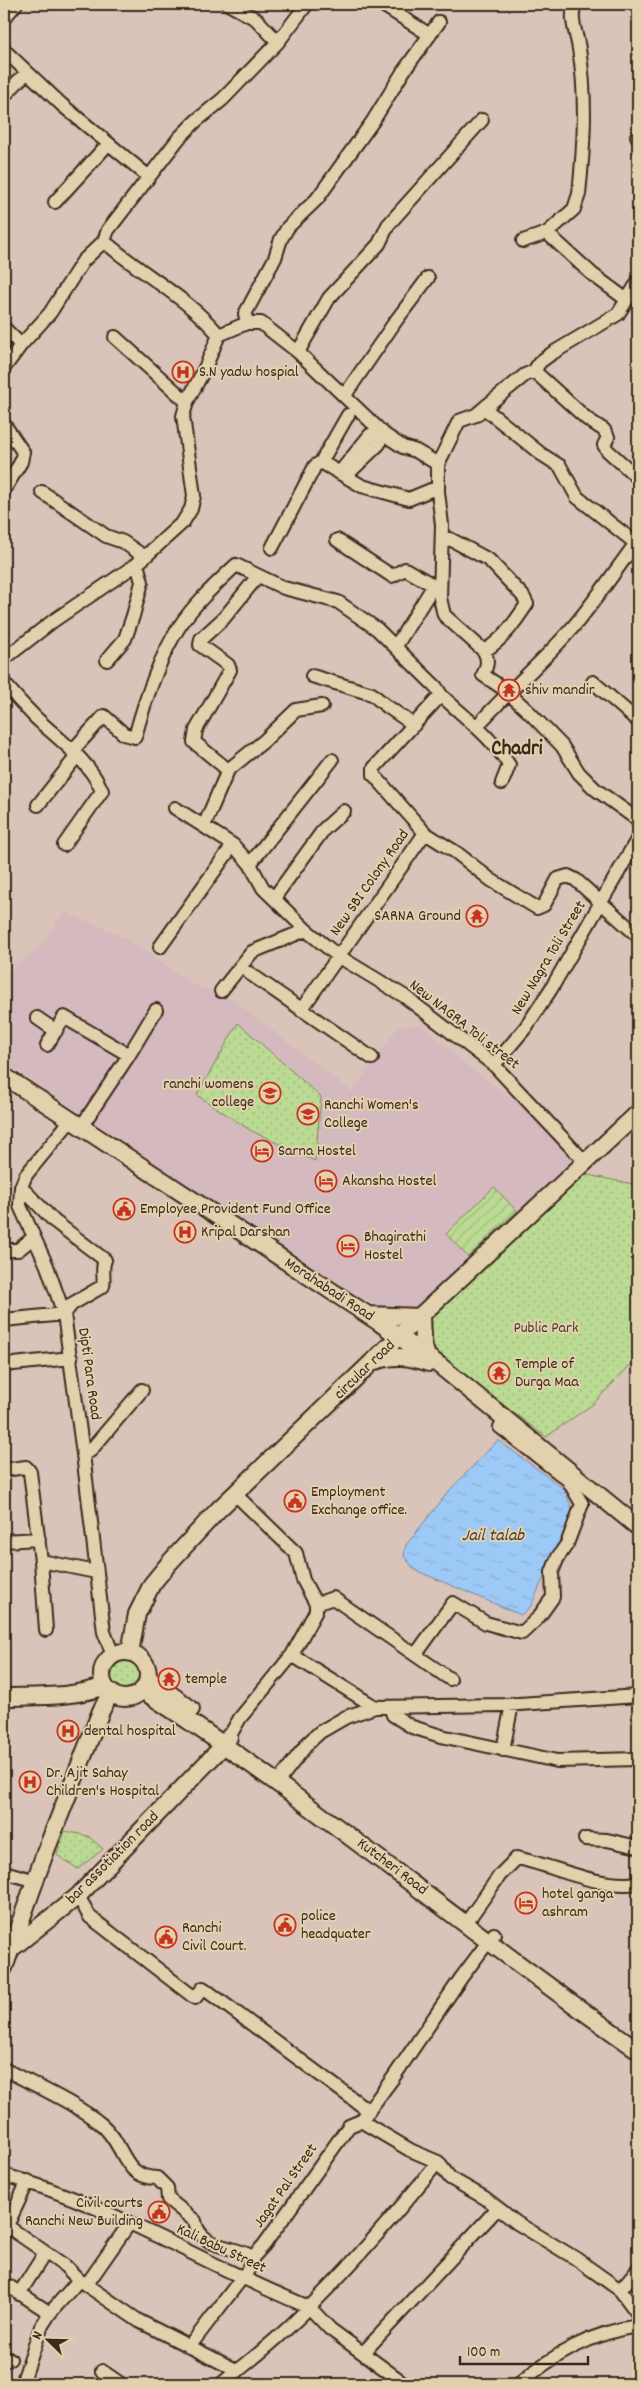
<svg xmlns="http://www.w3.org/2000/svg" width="642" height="2388" font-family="Dekko,sans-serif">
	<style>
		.built { fill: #d4b9bf }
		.park { fill: url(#park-dots); stroke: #7b8258 }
		.garden { fill: url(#garden-furrows); stroke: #7b8258 }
		.water { fill: url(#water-ripples); stroke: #7589a0 }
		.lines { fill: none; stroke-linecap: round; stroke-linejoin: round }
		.minor-casing { stroke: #3b2a1e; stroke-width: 16 }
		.major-casing { stroke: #3b2a1e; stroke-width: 20 }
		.minor { stroke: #e3d1ae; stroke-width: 12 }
		.major { stroke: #e3d1ae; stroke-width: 16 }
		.labels { text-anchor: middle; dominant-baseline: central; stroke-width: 4; stroke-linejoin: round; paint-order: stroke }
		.poi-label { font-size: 16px; fill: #3b2a1e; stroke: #e3d1ae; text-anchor: start }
		.street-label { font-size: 16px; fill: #3b2a1e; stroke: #e3d1ae }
		.park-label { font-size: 16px; fill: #483c2a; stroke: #e3d1ae }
		.water-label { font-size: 18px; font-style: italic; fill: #4a423e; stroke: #e3d1ae }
		.district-label { font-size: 21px; font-weight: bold; fill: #3b2a1e; stroke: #e3d1ae }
	</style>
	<defs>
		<pattern id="park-dots" width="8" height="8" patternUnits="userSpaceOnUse" patternTransform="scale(1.25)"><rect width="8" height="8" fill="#bbda93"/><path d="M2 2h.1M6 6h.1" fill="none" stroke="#a2bb7e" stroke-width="1.8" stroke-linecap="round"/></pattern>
		<pattern id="garden-furrows" width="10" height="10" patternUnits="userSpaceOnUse" patternTransform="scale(1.25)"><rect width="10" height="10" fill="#bbda93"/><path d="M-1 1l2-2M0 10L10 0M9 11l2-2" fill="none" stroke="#a2bb7e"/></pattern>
		<pattern id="water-ripples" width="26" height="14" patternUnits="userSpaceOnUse" patternTransform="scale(1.25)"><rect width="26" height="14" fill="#9cc9f6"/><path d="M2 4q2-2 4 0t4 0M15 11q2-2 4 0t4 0" fill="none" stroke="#87add2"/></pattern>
	</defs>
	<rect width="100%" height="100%" fill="#dac3b8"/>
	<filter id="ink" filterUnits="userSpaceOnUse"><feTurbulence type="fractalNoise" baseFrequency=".02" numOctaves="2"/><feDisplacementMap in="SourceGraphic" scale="10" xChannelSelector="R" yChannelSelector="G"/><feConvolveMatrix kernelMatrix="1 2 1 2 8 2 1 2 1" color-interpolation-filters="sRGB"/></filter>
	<g filter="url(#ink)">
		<path class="built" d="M178,358L195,376L188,388L170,368Z
			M64,912L113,932L156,958L192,984L230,998L352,1092L399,1026L423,1025L466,1065L528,1110L574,1164L414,1312L387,1310L354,1294L4,1062V976L41,946Z"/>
		<path class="park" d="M238,1023L321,1097L315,1161L250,1130L197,1095Z
			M583,1174L638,1185V1357L593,1404L546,1437L434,1353L431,1318Z
			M130,1655L136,1658L141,1677L137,1684L124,1690L111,1685C110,1671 117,1661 130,1655Z
			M65,1831L88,1836L103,1849L78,1869L57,1855Z"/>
		<path class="garden" d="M494,1187L517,1211L468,1257L446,1234Z"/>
		<path class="water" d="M498,1440L564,1489L573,1511L531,1606L521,1615L415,1570L404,1556L406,1545L449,1491Z"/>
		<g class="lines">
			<g class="minor-casing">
				<path id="minor" d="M228,4L256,19L278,42
					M381,4L430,35
					M4,18L16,4
					M4,50L62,105L149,177
					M4,96L27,72
					M637,136L638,137
					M55,202L108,144
					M547,233L574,209L579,194C584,146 587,96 579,49C577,34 569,19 575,4
					M523,241L547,233L592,274L627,300
					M638,282L618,314L551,354L540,362L534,371L587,419L604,430L608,437L604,445L607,450L638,478
					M4,328L21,345
					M219,335C187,297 141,274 104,241L108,230L179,138L196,121L223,99L278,42L307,4
					M115,337L187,402
					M298,352L261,323H247L245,314L275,258L281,239L288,227L317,199L373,121L403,72L439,22
					M4,368L21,345L50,313L83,261L104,241
					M534,371L525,375L484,408L541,454L560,466L577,497L638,545
					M345,395L395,322L428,278
					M484,408L476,415L459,421L438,464V492L442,525L440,598L444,615L484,651C489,660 487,666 483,675L504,689L529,712L562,746L579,773L595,789L638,820
					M348,415L321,462L362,486L409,499L438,487
					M4,424L23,452L21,462L4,490
					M370,435L377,438L379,444L350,472H340Z
					M438,464L416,451L403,447L385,435L298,352L329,298L379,244L388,225L482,120
					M42,492L106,536L123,542L145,557
					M337,540L392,576L405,569L440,589
					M442,545L446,539H450L489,560L523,596L527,604C515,622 503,640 484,651
					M272,548L315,466L321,462
					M396,646L434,585
					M4,659L53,621L137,564L183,522L191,509L194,496L183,416L187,402L205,368L219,335L247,323
					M107,660L125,639L133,616L142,582L137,564
					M312,676L372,694L385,705L414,725
					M593,682L638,721
					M4,683C14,695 24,706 35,717C59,740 89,760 102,791L64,845
					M477,726C508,691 543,662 573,627C596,600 615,571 636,543
					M72,751L104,716L124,734L135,737C145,700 158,660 179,627C194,604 216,584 236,565L284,588L338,602L377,629L436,687L441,695
					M228,770L194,742L196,730L230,670L228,665L200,645L201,639L224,618L258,576
					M38,805L77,756
					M175,808L233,845L250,864L263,888L306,930L338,956L404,996L494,1065L586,1163
					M204,826L228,770L264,741L296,710L322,706
					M425,833L374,775V768L441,695C464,717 492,737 509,765L502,783
					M250,864L332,760
					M274,898L324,829L344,811
					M160,947L233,845
					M249,973L372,1058
					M221,991L252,952L306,930
					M301,1010L425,833L457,853L491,880L537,908L544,905L558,879L568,876L576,880L638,936
					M37,1018L56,1031
					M47,1045L64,1017L129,1055
					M494,1065L526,1027L551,989L638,838
					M71,1120L26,1175L21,1187L20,1206L47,1266L64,1314L83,1454L104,1632L113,1655
					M81,1127L129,1055L156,1010
					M4,1250H18L34,1237
					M4,1320L64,1314L72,1304L103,1286C105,1276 101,1269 105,1260L54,1221L21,1187
					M4,1365L71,1358
					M83,1454L90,1451L142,1390
					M4,1470L26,1467L30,1472L41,1561L46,1630
					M4,1541L39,1539
					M41,1561L96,1572
					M316,1604L333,1598L450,1679
					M416,1654L453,1603L486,1623L522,1633L538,1618L553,1597L552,1572L558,1557L567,1544L582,1504L568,1480L500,1427L504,1419
					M292,1655L375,1707
					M396,1708L392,1712L393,1715L412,1727L441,1736L557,1761L638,1759
					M229,1737L240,1718L292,1655L316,1611V1604L303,1580L296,1553L235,1494
					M503,1750L512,1704
					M283,1775L308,1743L320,1732L346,1717L375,1707L504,1705L638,1696
					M585,1839L607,1840L638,1847
					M4,1872L36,1881
					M78,1896L90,1917L195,1998L203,1988L369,2111
					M471,1916L500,1875L517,1858C555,1866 598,1889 638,1883
					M494,1934L461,1978L393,2078L361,2121L410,2150L438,2162L450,2178L485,2198L517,2223L575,2258L620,2290L638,2314
					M4,2069C34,2085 77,2104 102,2125C125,2144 122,2178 157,2178L167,2188L168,2199L195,2221C200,2249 233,2245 253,2257
					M4,2175C110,2204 207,2266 309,2307L330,2329L405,2384
					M7,2226L65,2266L79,2280
					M4,2232L28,2181
					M4,2283L50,2313
					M87,2284L129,2224
					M620,2290L638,2269
					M19,2294L45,2253
					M189,2347L248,2270L253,2257L264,2245L349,2126L361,2121
					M363,2353L498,2208
					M4,2361L10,2359
					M102,2371L121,2384
					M22,2384L41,2327L50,2313L79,2280L139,2321L238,2371
					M221,2384C244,2366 268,2347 289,2327C343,2276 391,2220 438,2162
					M519,2384C552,2355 594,2332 638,2326"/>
			</g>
			<g class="major-casing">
				<path id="major" d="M4,1076L380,1323L439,1365L638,1527
					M422,1314L423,1343L427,1357
					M369,1315L419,1317
					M375,1361C395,1354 410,1357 429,1363
					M130,1652L137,1614L152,1584L170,1562L218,1510L419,1317L638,1113
					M102 1675a23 23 0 1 1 46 0a23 23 0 1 1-46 0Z
					M148,1678L191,1709
					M142,1690C314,1801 470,1934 638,2050
					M4,1697C39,1696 72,1698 105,1686
					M11,1949L78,1896L224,1745L229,1737
					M4,1968L45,1853L101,1711L111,1692"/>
			</g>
			<use href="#minor" class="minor"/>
			<use href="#major" class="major"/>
		</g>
	</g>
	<defs>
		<g id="hospital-ring" transform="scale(1.125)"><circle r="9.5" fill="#e3d1ae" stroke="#c8321e" stroke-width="1.5"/><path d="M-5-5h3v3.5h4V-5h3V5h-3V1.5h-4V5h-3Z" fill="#c8321e"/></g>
		<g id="temple-ring" transform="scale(1.125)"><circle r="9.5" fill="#e3d1ae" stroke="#c8321e" stroke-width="1.5"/><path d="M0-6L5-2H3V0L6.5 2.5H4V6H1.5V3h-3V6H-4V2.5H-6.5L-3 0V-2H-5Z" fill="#c8321e"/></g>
		<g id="university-ring" transform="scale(1.125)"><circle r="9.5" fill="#e3d1ae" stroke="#c8321e" stroke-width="1.5"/><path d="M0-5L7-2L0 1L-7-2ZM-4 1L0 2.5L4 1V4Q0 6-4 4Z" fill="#c8321e"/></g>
		<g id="hotel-ring" transform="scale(1.125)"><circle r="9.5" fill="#e3d1ae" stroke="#c8321e" stroke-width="1.5"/><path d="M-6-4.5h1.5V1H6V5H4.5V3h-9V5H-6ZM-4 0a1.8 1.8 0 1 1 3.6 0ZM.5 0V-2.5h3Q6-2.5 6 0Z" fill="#c8321e"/></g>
		<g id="civic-ring" transform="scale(1.125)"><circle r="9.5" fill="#e3d1ae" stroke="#c8321e" stroke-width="1.5"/><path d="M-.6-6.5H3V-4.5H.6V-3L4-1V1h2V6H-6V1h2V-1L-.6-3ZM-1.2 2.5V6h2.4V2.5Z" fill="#c8321e"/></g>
	</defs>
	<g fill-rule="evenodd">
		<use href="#hospital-ring" x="183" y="372"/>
		<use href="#temple-ring" x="509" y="690"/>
		<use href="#temple-ring" x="477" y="916"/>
		<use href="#university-ring" x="270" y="1093"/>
		<use href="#university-ring" x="308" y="1114"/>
		<use href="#hotel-ring" x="262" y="1151"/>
		<use href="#hotel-ring" x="326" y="1181"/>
		<use href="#civic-ring" x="124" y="1209"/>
		<use href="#hospital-ring" x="185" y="1232"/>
		<use href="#hotel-ring" x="348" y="1246"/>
		<use href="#temple-ring" x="499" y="1373"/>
		<use href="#civic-ring" x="295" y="1501"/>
		<use href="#temple-ring" x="169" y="1679"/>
		<use href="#hospital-ring" x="68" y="1731"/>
		<use href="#hospital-ring" x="30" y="1782"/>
		<use href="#hotel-ring" x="526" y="1903"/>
		<use href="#civic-ring" x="285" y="1925"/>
		<use href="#civic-ring" x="166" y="1937"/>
		<use href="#civic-ring" x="159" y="2212"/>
	</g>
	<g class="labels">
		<g class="poi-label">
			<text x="199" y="372">S.N yadw hospial</text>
			<text x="525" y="690">shiv mandir</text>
			<text x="461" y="916" text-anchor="end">SARNA Ground</text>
			<text x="254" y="1084" text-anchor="end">ranchi womens<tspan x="254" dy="18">college</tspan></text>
			<text x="324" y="1105">Ranchi Women's<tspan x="324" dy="18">College</tspan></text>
			<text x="278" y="1151">Sarna Hostel</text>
			<text x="342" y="1181">Akansha Hostel</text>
			<text x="140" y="1209">Employee Provident Fund Office</text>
			<text x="201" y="1232">Kripal Darshan</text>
			<text x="364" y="1237">Bhagirathi<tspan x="364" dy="18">Hostel</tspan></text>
			<text x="515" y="1364">Temple of<tspan x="515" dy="18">Durga Maa</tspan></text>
			<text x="311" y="1492">Employment<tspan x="311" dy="18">Exchange office.</tspan></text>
			<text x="185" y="1679">temple</text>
			<text x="84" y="1731">dental hospital</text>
			<text x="46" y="1773">Dr. Ajit Sahay<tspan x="46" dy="18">Children's Hospital</tspan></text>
			<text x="542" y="1894">hotel ganga<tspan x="542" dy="18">ashram</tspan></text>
			<text x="301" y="1916">police<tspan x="301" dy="18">headquater</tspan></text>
			<text x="182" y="1928">Ranchi<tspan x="182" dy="18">Civil Court.</tspan></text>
			<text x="143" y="2203" text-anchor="end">Civil courts<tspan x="143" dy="18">Ranchi New Building</tspan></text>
		</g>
		<g class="street-label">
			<text transform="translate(370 883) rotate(-55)">New SBI Colony Road</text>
			<text transform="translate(549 958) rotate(-59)">New Nagra Toli Street</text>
			<text transform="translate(464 1025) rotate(38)">New NAGRA Toli street</text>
			<text transform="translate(329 1290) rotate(33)">Morahabadi Road</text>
			<text transform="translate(365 1370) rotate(-44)">circular road</text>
			<text transform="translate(89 1374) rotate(82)">Dipti Para Road</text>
			<text transform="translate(113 1858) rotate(-45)">bar assotiation road</text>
			<text transform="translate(392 1867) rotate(37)">Kutcheri Road</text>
			<text transform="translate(286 2186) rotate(-55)">Jagat Pal Street</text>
			<text transform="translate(221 2249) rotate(25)">Kali Babu Street</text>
		</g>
		<g class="park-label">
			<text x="546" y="1328">Public Park</text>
		</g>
		<g class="water-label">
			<text x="493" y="1536">Jail talab</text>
		</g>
		<g class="district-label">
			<text x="517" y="750">Chadri</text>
		</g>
	</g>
	<rect width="642" height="2388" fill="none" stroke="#e3d1ae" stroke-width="20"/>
	<rect x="10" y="10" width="622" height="2368" fill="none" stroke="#3b2a1e" stroke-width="2" filter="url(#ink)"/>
	<g transform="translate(48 2340) rotate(293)" stroke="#e3d1ae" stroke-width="4" paint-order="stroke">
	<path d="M0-4L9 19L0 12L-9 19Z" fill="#3b2a1e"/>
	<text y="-8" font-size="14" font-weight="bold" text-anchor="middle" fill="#3b2a1e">N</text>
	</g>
	<path d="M460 2356v8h128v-8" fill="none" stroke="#3b2a1e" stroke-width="2.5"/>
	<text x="467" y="2356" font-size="15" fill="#3b2a1e" stroke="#e3d1ae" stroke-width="4" paint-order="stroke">100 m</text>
</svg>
